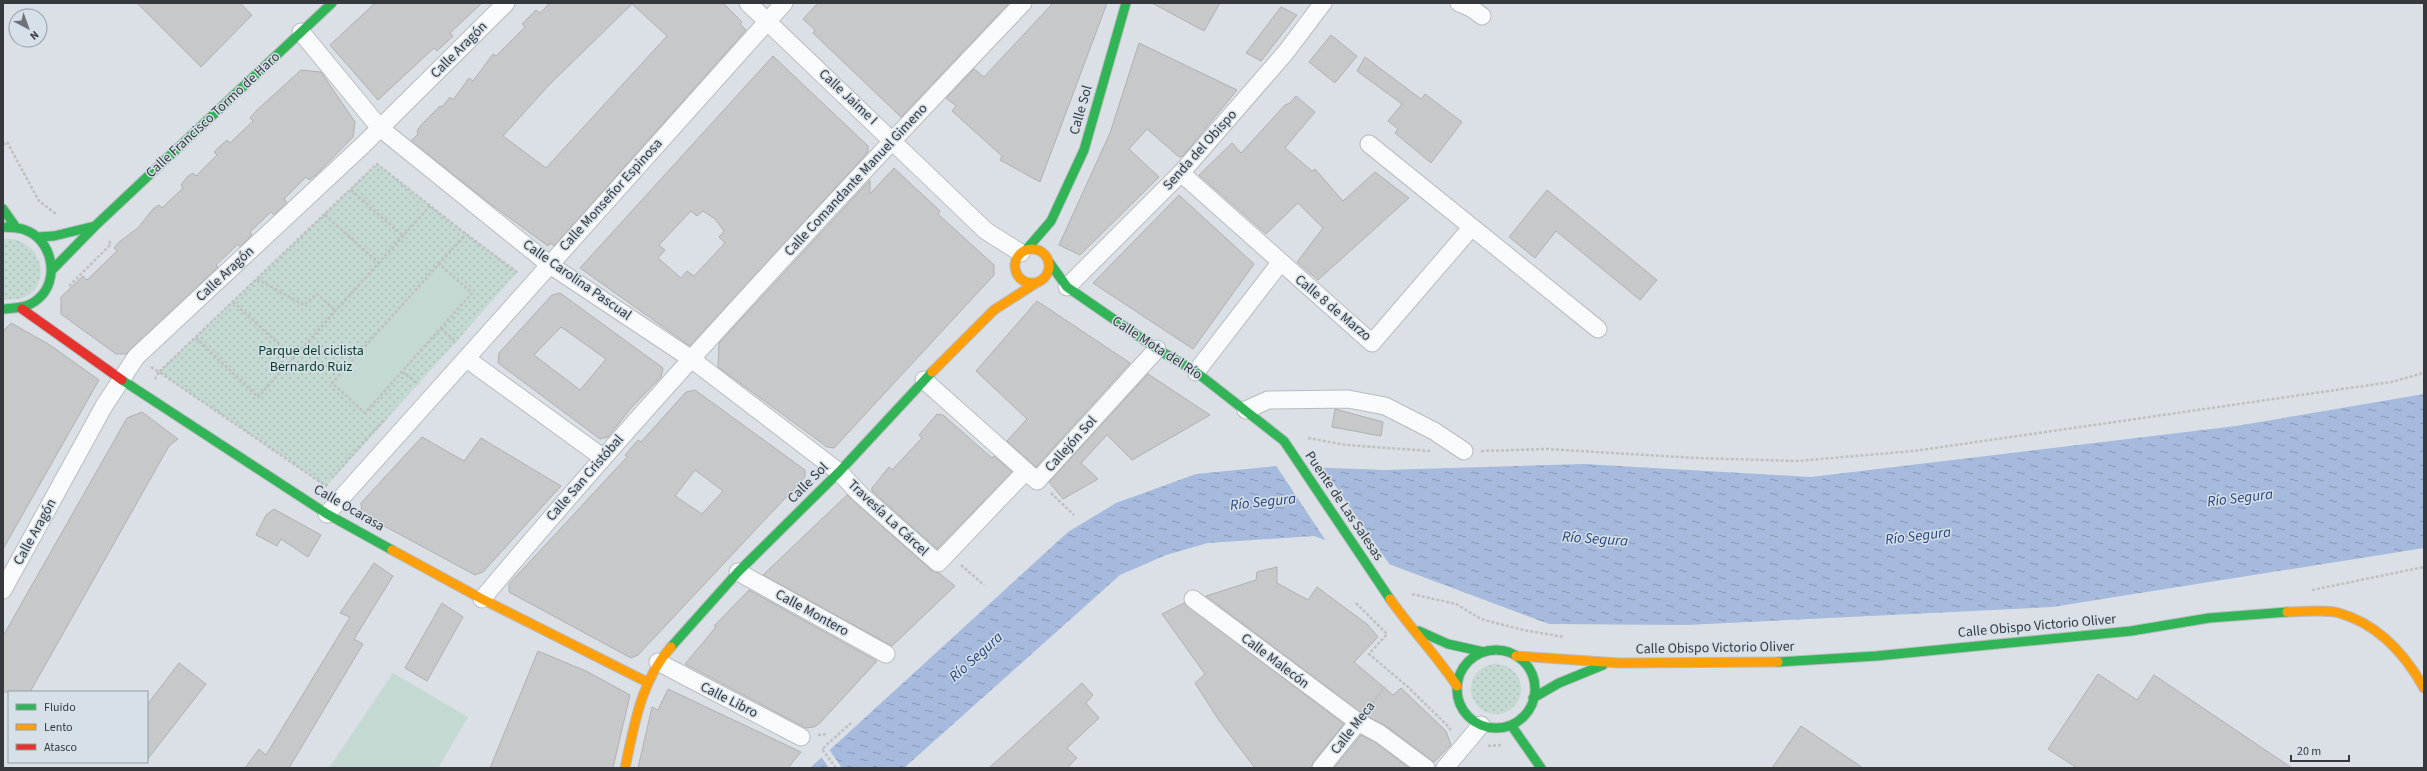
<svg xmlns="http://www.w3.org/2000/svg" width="2427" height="771" font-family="'Source Sans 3',sans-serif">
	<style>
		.green { fill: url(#green-dots) }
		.pitch { fill: #c3d9d1 }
		.water { fill: url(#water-ripples) }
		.pier { fill: #dae0e5 }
		.building { fill: #c7c8c9; stroke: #afb0b1; fill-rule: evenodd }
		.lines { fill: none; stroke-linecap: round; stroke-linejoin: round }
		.street-casing { stroke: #b8bcc0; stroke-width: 19 }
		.fast-casing { stroke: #b8bcc0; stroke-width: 11 }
		.slow-casing { stroke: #b8bcc0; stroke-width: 11 }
		.jam-casing { stroke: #b8bcc0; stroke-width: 11 }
		.path { stroke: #bec0c1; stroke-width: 2.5; stroke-dasharray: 3 2; stroke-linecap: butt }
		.street { stroke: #f9fafb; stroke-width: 17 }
		.fast { stroke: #30b455; stroke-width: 9 }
		.slow { stroke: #ff9f0a; stroke-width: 9 }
		.jam { stroke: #e5322d; stroke-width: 9 }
		.labels { text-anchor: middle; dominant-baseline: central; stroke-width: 3; stroke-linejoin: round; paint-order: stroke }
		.street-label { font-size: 14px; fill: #35383c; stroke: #d6e0e9 }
		.park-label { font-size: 14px; fill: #053a27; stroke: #d6e0e9 }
		.water-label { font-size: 15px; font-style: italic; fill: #24427d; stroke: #d6e0e9 }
	</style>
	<defs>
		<pattern id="green-dots" width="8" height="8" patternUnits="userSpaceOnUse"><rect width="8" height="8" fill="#c3d9d1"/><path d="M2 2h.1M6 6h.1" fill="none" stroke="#a8bbb4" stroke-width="1.8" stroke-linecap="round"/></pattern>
		<pattern id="water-ripples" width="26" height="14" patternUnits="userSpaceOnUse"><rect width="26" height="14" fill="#a6badd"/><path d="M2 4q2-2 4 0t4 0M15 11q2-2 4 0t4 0" fill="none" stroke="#8898b4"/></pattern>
	</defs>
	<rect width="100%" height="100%" fill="#dae0e5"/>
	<path class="green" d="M377,164L466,234L517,272L456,342L326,486L159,372Z
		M3,239C43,236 54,287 22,298C16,300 9,299 3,300Z
		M1471 689a25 25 0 1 1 50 0a25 25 0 1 1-50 0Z"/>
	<path class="pitch" d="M438,263L472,293L365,413L332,383Z
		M393,673L468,717L438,768H329Z"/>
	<path class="water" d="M2424,394V548L2052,607L1686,625L1549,624L1314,536L1208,543L1166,555L1120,575L904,768H810L1068,532L1116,503L1196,474L1276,466L1385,470L1584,464L1811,477L2236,426Z"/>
	<path class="pier" d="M1275,464L1321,465L1392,568L1328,544Z
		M828,748L842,768H829L820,755Z"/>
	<path class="building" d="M137,3H240L252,15L201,67Z
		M375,3H482L450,33L453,36L437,51L434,48L378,100L330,45Z
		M550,3H723L742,22L740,24L746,30L554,246L550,243L548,246L492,205L411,141L418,134L417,131L421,125L440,106L442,107L450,97L453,100L469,78L473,81L493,54L496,56L525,27L522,24L536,10L540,13ZM632,4L667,36L546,168L503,136L549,85Z
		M818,3H1009L901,117L813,33L815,30L803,19Z
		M1053,3H1107L1040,182L1000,160L1002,156L952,111L956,106L946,98L974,69L984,77Z
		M1152,3H1220L1204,31Z
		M1281,7L1297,15L1261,61L1246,53Z
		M1331,35L1357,56L1335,83L1309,62Z
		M1139,43L1237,90L1183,156L1179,157L1147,129L1129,149L1159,177L1080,255L1059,245L1110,133Z
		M773,56L868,146V152L690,346L580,268ZM691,211L697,216L703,211L715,219L724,231L719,237L725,243L694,276L687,271L681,278L658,258L665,250L659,245Z
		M1365,57L1421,99L1425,94L1462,122L1431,163L1395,133L1398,129L1388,121L1402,104L1357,71Z
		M301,70L321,72L355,122L353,137L317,174L309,180L306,177L284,199L287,203L274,215L271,212L250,232L252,235L240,247L238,244L216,265L218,267L126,354H116L61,314V297L83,276L87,280L117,251L114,248L119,242L138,228L153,209L159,205L162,208L183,188L181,185L187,177L193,173L196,176L217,155L214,152L220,146L227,140L230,143L253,121L250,118L257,110Z
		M1296,96L1315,112L1285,148L1312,171L1315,169L1343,201L1375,172L1409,198L1318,280L1297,262L1323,228L1298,203L1266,234L1199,175L1232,143L1241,153L1285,105L1290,103Z
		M894,168L940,211L938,214L994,265V275L834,448L827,447L718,367L719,343L870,180V194Z
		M1547,190L1657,280L1640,300L1556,231L1535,258L1509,237Z
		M1179,195L1254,264L1193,349L1093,283Z
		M560,293L663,368L661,377L632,407L608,437L600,439L498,363L499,353L552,295ZM561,327L606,359L580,390L534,355Z
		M1037,301L1130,363L1036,467L1007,441L1027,419L976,371Z
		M11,323L50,345L99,380L3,549V331Z
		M1148,374L1210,415L1132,460L1107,435L1081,463L1098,479L1063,499L1049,482Z
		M695,390L805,470V477L638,655L631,658L509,592V584L627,457L625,455L638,440L641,442L686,392ZM695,470L723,491L702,514L675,496Z
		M1335,409L1383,422L1381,436L1332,427Z
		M142,412L178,439L169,446L30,692H3V636L127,418Z
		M937,414L943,415L992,458L994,456L1012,472L937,549L872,491V488L889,467L892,470L922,438L919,435Z
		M422,437L464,461L481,438L561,486L483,572L475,575L362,514L361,503Z
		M847,495L931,570L939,573L955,586L892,646L763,575Z
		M274,509L321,535L308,557L281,539L277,546L256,535L266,515Z
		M374,563L393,576L354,639L363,644L289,768H245L259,749L266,755L350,617L340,613Z
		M1277,567V583L1308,600L1317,587L1368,625L1378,637L1354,662L1393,695L1401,688L1446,731L1451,745L1434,762L1386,726L1363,714L1206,596L1256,580L1257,572Z
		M749,590L877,661L819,724L814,727L806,728L685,664L716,627L714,626Z
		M442,603L463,617L427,681L405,668Z
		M1184,603L1344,724L1313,762L1311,768H1255L1220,722L1195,683L1205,674L1162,614Z
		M538,651L586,671L630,695L613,768H490Z
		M179,663L206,684L147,760V705Z
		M2098,674L2137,700L2154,675L2292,768H2077L2048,749Z
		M1082,683L1093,695L1086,703L1099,718L1067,748L1077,758L1067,768H989Z
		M668,689L761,733L801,752L788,768H638L652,707L658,710Z
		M1801,726L1863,768H1772Z
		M1361,735L1375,742L1409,768H1334Z"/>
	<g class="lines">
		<g class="street-casing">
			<path id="street" d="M748,3L986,231L1021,253
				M1459,3L1471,8L1482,16
				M301,32L380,128L550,265L690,358L839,472L861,495L938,563L1026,471
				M1369,144L1598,329
				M1181,173L1372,343L1471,228
				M1067,287L1181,173L1286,52L1323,3
				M467,359L602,457
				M1196,372L1280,263
				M924,380L1037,481L1157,349
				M1246,410L1268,400L1348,399L1385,406L1434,431L1464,451
				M327,514L784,3
				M738,572L886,654
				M3,590L104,406L136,357L363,145L506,3
				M482,599C655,393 838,197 1023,3
				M1193,599L1358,722L1380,734L1426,768
				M658,662L801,737
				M1321,768L1358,722
				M1445,768L1481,725"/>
		</g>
		<g class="fast-casing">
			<path id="fast" d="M3,209L15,226
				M3,227C10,228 18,227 25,230C52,239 61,280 38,299C28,308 16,308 3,309
				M38,237L54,236L95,226
				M1026,250L1051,221L1084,150L1126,3
				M1049,262L1067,287L1157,349L1196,372L1284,441L1390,599
				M53,269L95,226L332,3
				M122,380L327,514L392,550
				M1419,631L1448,644L1484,652
				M671,647L738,572L839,472L932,372
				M1457 689a39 39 0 1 1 78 0a39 39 0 1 1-78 0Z
				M1778,662L1876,656L2131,631L2209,618L2287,612
				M1533,698L1559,683L1603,665
				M1511,725L1541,768"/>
		</g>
		<g class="slow-casing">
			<path id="slow" d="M1015 266a17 17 0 1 1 34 0a17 17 0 1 1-34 0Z
				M932,372L994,310L1036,283
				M392,550L482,599L647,682
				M1390,599C1412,630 1436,655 1457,686
				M2287,612C2301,612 2326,609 2339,613C2378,624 2405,654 2424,688
				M1516,656L1619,663L1778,662
				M625,768C634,726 641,680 671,647"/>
		</g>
		<g class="jam-casing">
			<path id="jam" d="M22,309L122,380"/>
		</g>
		<path class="path" d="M3,145L7,142L39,201L56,214
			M351,190L404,237
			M325,215L380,264
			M438,263L472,293L365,413L332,383L466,234
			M257,279L304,305L317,294L336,311
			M69,286L111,244L109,241
			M233,302L294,358
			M441,328L456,342
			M196,338L258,397L430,206
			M151,367L159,372L155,379
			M402,372L419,384
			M1308,438L1346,445L1430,451
			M1481,451L1547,449L1696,458L1797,461L1914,451L2391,382L2424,373
			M332,478L387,417
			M327,484L326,486L159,372L377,164L466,234L518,273
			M1051,493L1074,515
			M961,565L984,585
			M2312,590L2424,567
			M1412,594L1456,604L1481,619L1523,630L1564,637
			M1356,603L1387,634L1369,654L1408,687L1448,726L1452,732
			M1369,707L1385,687
			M818,735L827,734
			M1488,746L1501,745
			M836,768L822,749L851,723"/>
		<use href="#street" class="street"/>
		<use href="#fast" class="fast"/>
		<use href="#slow" class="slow"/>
		<use href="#jam" class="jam"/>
	</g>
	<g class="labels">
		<g class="street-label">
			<text transform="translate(459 50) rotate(-45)">Calle Aragón</text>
			<text transform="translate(848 97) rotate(43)">Calle Jaime I</text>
			<text transform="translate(1081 110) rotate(-74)">Calle Sol</text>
			<text transform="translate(213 115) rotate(-43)">Calle Francisco Tormo de Haro</text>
			<text transform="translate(1200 150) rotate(-48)">Senda del Obispo</text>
			<text transform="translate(856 180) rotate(-47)">Calle Comandante Manuel Gimeno</text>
			<text transform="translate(611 195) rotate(-48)">Calle Monseñor Espinosa</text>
			<text transform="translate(225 274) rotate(-43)">Calle Aragón</text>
			<text transform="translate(577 280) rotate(35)">Calle Carolina Pascual</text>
			<text transform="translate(1333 308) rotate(40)">Calle 8 de Marzo</text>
			<text transform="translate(1157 348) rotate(33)">Calle Mota del Río</text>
			<text transform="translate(1071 444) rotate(-48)">Callejón Sol</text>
			<text transform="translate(585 478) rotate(-49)">Calle San Cristóbal</text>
			<text transform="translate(808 483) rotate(-45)">Calle Sol</text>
			<text transform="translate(1344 506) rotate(56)">Puente de Las Salesas</text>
			<text transform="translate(349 508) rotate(30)">Calle Ocarasa</text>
			<text transform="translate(888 518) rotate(43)">Travesía La Cárcel</text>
			<text transform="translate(35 532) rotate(-61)">Calle Aragón</text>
			<text transform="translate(812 613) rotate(29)">Calle Montero</text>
			<text transform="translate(2037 626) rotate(-5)">Calle Obispo Victorio Oliver</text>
			<text transform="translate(1715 648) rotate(-1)">Calle Obispo Victorio Oliver</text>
			<text transform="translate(1275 661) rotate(37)">Calle Malecón</text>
			<text transform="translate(729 700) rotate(27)">Calle Libro</text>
			<text transform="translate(1353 728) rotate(-52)">Calle Meca</text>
		</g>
		<g class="park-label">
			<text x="311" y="351">Parque del ciclista<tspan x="311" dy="16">Bernardo Ruiz</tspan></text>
		</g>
		<g class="water-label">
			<text transform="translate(2240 498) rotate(-7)">Río Segura</text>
			<text transform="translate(1263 502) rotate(-6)">Río Segura</text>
			<text transform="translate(1918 536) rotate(-7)">Río Segura</text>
			<text transform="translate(1595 539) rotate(4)">Río Segura</text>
			<text transform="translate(976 657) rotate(-42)">Río Segura</text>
		</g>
	</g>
	<rect width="2427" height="771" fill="none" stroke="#35383c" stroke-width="8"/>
	<rect x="8" y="691" width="140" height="72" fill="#d6e0e9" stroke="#969da4"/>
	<rect x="16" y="704" width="20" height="6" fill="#30b455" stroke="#969da4"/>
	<text x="44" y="711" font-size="12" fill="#35383c">Fluido</text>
	<rect x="16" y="724" width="20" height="6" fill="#ff9f0a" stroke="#969da4"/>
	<text x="44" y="731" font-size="12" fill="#35383c">Lento</text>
	<rect x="16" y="744" width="20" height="6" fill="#e5322d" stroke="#969da4"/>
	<text x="44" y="751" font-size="12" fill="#35383c">Atasco</text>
	<g transform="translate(28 28) rotate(139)"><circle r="19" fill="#d6e0e9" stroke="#969da4"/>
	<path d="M0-3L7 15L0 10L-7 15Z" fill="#6f7377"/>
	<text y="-6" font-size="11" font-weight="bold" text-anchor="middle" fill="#35383c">N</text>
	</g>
	<path d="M2291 755v6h58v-6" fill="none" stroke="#35383c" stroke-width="2"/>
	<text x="2297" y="755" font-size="12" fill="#35383c" stroke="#d6e0e9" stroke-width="3" paint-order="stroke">20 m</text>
</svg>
